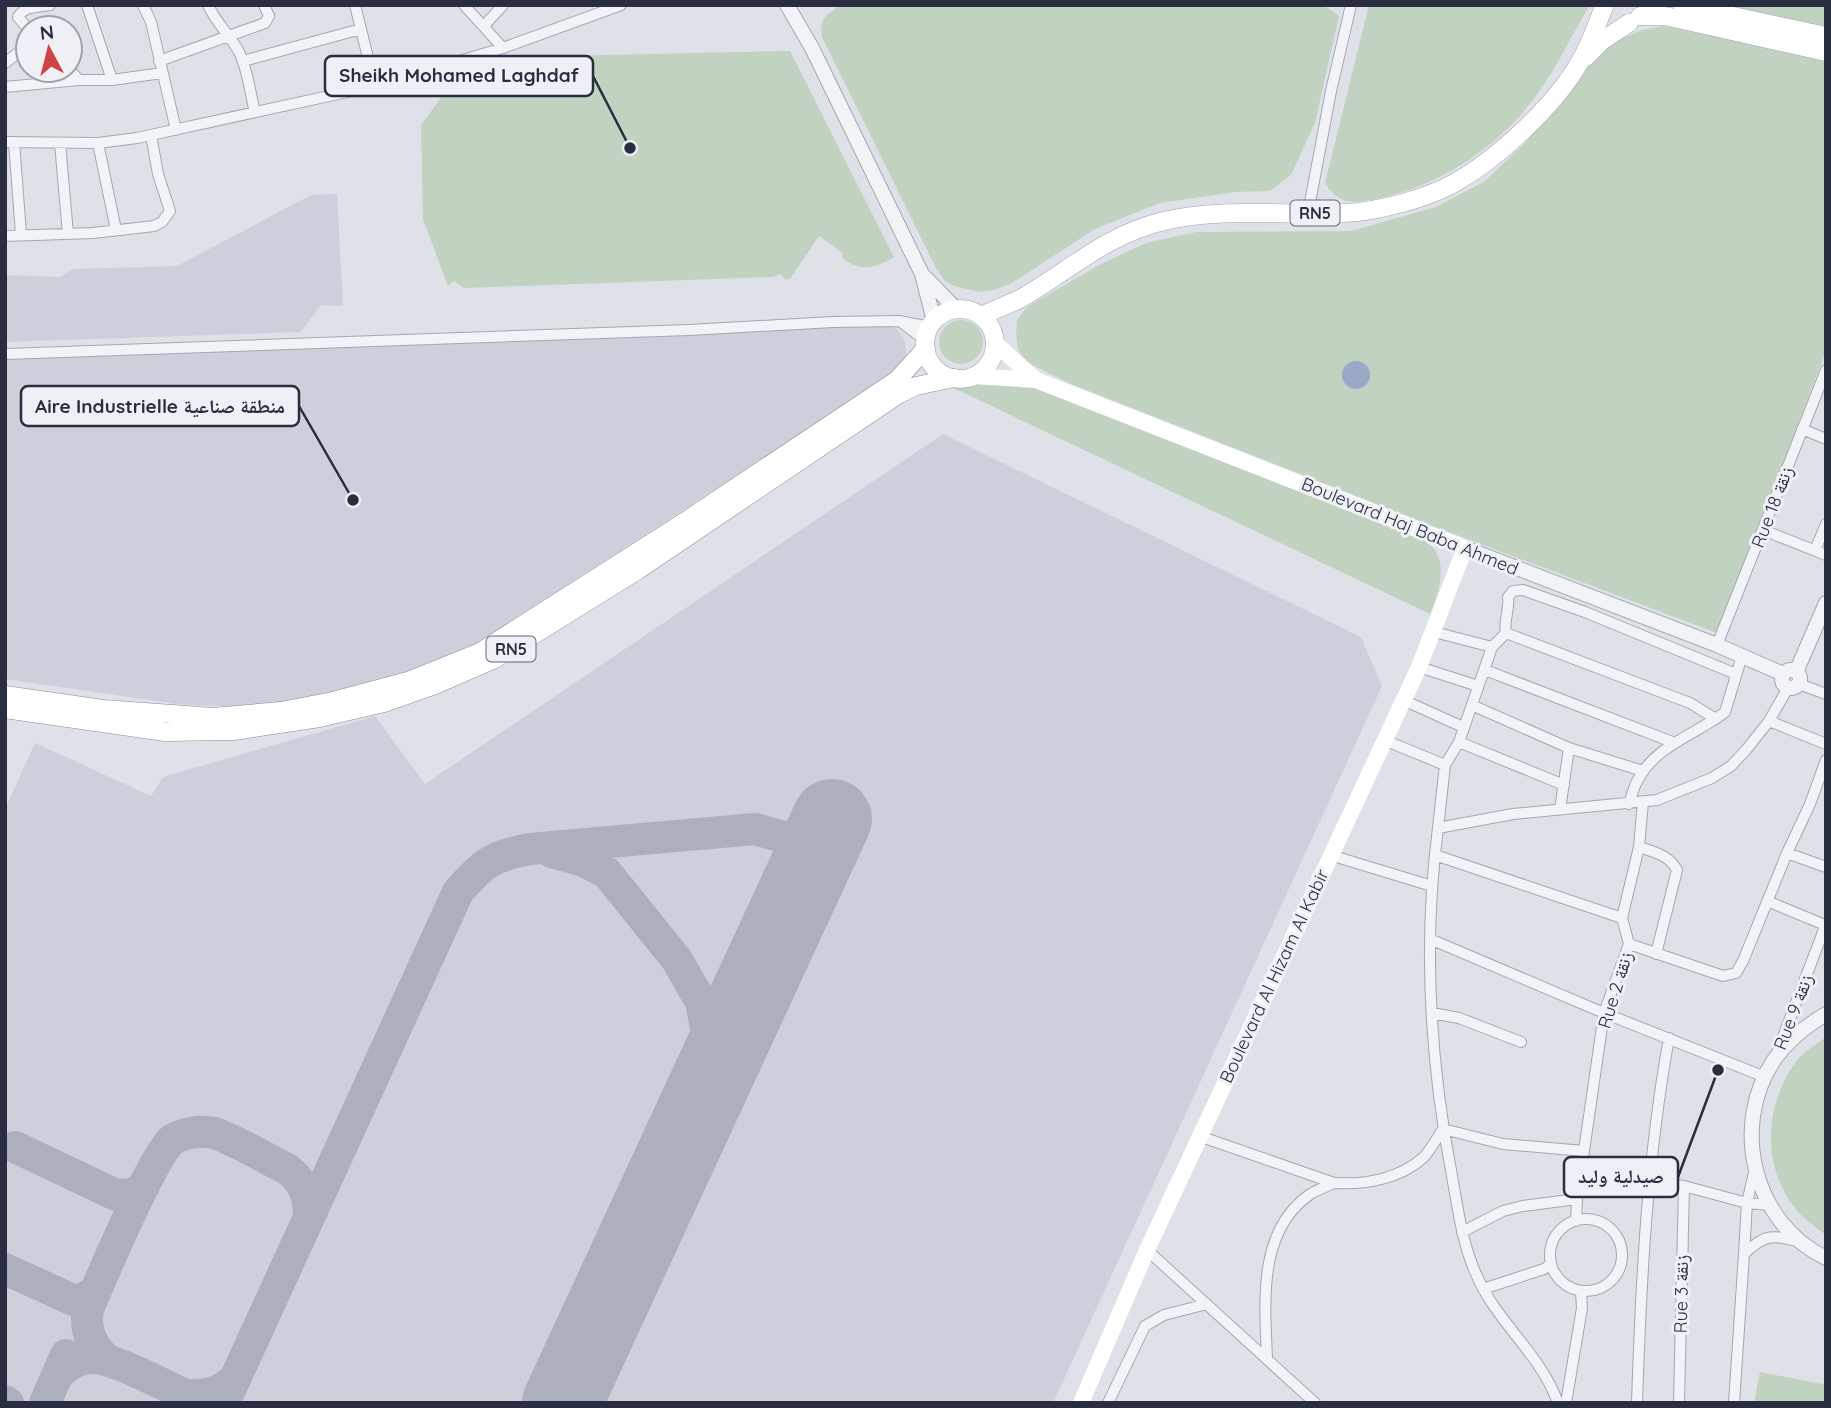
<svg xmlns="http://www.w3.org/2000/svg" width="1831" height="1408" font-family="Quicksand,'Noto Naskh Arabic',sans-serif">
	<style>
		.built { fill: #cdd0da }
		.green { fill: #c2d2c0 }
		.water { fill: #9aa9c8 }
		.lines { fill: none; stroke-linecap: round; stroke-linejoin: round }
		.taxiway { stroke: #acb0bd; stroke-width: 32 }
		.runway { stroke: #acb0bd; stroke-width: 80 }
		.minor-casing { stroke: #a4a7b2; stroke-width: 12 }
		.tertiary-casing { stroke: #a4a7b2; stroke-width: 16 }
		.primary-casing { stroke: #9ea4b4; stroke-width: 19 }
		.trunk-casing { stroke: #868c9f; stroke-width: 19 }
		.minor { stroke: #f2f3f6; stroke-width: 10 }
		.tertiary { stroke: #f2f3f6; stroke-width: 14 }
		.secondary { stroke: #fff; stroke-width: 16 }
		.primary { stroke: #fff; stroke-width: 18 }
		.trunk { stroke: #fff; stroke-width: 18 }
		.labels { text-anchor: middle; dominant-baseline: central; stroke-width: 6; stroke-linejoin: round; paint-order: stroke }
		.shield { fill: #eef0f6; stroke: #636876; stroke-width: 2 }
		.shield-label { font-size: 16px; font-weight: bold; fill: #282d3f }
		.street-label { font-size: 18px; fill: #282d3f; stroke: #eef0f6 }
		.leader { fill: none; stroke: #282d3f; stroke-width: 2.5 }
		.callout-dot { fill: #282d3f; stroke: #eef0f6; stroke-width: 2.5 }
		.callout { fill: #eef0f6; stroke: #282d3f; stroke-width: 2.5 }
		.callout-label { font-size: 19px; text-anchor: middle; font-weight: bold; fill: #282d3f }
	</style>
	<rect width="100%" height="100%" fill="#dfe1e8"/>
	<path class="built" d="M337,194L343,306L321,305L301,332L5,342V275L60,277L73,269L177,266L311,195Z
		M887,325L897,329L905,342L906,354L902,369L460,654L391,678L330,696L239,707L177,704L5,679V358Z
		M943,434L1361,637L1382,686L1053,1403H5V809L35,743L151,796L163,777L375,716L425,784Z"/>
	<path class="green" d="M840,5H1323L1339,16L1315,123L1291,175L1270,191L1235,192L1160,203L1095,229L1012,283L995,290L979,292L954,286L944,280L936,268L822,37C819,19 826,15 840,5Z
		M1369,5H1590C1569,40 1551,79 1525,110C1488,154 1435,186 1380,198C1355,203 1340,207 1325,183Z
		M1705,5H1826V31Z
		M1664,26L1826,58V351L1717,633L1430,525L1071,384L1026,362L1018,349L1016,333L1017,320L1027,307L1099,265L1146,243L1196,232L1351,231L1436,207L1485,181L1528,140L1592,57L1614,42L1642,30Z
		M790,51L894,257C874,269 861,272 842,258L843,253L819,236L790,279H785L780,274L773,277L464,288L454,281L448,286L423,219L421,125L445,92L443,78L513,57Z
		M939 342a22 22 0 1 1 44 0a22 22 0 1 1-44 0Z
		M987,382L1024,384L1422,537C1426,542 1435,548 1437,554C1446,572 1437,597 1430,614L943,383Z
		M1826,1037V1235C1810,1224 1794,1211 1785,1193C1761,1151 1769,1093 1800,1057C1807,1050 1818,1043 1826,1037Z
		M1760,1372L1826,1385V1403H1754Z"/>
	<path class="water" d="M1342 375a14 14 0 1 1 28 0a14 14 0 1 1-28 0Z"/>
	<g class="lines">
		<path class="taxiway" d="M552,852L584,861L607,873L677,960L701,1002L708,1037L712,1061L701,1101
			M15,1147L116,1195L134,1194L144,1186
			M5,1269L73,1300L84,1299L96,1290
			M107,1360C92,1346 84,1331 88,1309C99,1283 155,1151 172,1140C183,1133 201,1130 214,1133C233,1139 267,1159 287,1169C304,1181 309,1197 309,1217
			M58,1374C68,1365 79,1357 93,1358C117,1359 162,1385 186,1395C206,1396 220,1393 235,1379
			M5,1401L8,1403
			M45,1403L66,1355
			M224,1403L458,892C483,863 492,856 530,849L755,829L818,847"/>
		<path class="runway" d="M562,1403L832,819"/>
		<g class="minor-casing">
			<path id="minor" d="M87,5L112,80
				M143,5L151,22L176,130
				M208,5C216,23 230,35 239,52C248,70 250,93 255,112
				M355,5L375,86
				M464,5L503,48
				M484,26L503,5
				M28,29L18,17C24,6 38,7 50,5
				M159,61L265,23L269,16L264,5
				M243,61L361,29
				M5,63L28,45
				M70,70L79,80H112L162,73
				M5,87L79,80
				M5,142L98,143L137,138L375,86L503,48L621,5
				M14,142L21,234
				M60,143L68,234
				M98,143L116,230
				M1308,213L1331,91L1351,5
				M5,236L93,233L154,226L162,222L170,211L158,174L151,135
				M901,322L926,341
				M5,354L689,330L833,322L899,321L930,327
				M1802,429L1826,439
				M1763,530L1826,555
				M1815,550L1826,524
				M1434,632L1492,647
				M1506,633L1690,703L1716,719
				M1717,645L1826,370
				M1419,667L1478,686
				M1485,670L1675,743
				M1799,684L1826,694
				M1403,700L1463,727
				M1474,706L1569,748L1643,771
				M1769,721L1826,744
				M1384,740L1445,765L1438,828
				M1459,742L1564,785
				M1445,765L1459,742L1492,647L1506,633C1503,620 1510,611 1508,597L1513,591L1523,590L1585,612L1736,674
				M1629,804C1632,795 1634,785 1639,778C1657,745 1697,734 1725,712L1742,656
				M1560,809L1569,748
				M1639,847C1654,852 1669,855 1677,870L1656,954
				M1787,853L1826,867
				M1330,855L1432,886
				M1435,855L1622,918
				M1767,901L1825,925
				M1430,939L1604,1013L1765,1077
				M1629,944L1723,976L1736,973L1743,961L1787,853L1810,804L1826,760
				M1432,1013L1459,1018L1521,1042
				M1778,1050L1826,924
				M1199,1136L1334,1183C1365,1185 1400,1179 1424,1157C1431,1149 1437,1138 1443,1129L1503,1144L1584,1151
				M1755,1168L1747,1203L1744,1254C1765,1233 1773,1235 1801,1242
				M1581,1173L1684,1186L1747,1203L1769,1205
				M1550 1255a36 36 0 1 1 72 0a36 36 0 1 1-72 0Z
				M1576,1221L1577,1199L1604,1013L1629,944L1622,918L1639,847L1643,802
				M1462,1232L1503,1211L1523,1206L1577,1199
				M1147,1250L1315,1403
				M1483,1289L1544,1269L1551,1264
				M1267,1359C1265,1304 1257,1232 1309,1195C1316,1190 1326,1187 1334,1183
				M1108,1403L1145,1326L1164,1315L1207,1304
				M1558,1403C1541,1354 1496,1322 1476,1274C1462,1243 1458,1209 1452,1176C1430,1062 1423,943 1438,828L1513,814L1657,800L1712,778L1731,766L1746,750L1769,721L1788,688
				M1566,1403L1582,1308L1581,1292
				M1637,1403C1641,1281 1647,1158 1669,1038
				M1679,1403L1684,1186
				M1734,1403L1744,1254"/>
		</g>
		<g class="tertiary-casing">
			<path id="tertiary" d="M787,5L812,48L922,274L934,321
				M926,278L956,309
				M1465,548L1717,645L1783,674
				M1782 679a9 9 0 1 1 18 0a9 9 0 1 1-18 0Z
				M1796,672L1826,603
				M1826,1014C1806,1026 1788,1040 1774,1060C1730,1126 1753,1223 1826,1258"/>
		</g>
		<g class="primary-casing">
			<path id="primary" d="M1682,5L1826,36
				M1640,16H1665L1826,52
				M1586,57L1603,40L1629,23
				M925 344a35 35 0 1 1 70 0a35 35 0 1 1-70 0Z
				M981,316C994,310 1007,305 1020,299C1069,271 1105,235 1164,221C1223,207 1284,216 1344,213C1376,212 1429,198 1456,182C1498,158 1553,107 1578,65C1589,48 1596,26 1604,7"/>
		</g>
		<g class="trunk-casing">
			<path id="trunk" d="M5,695L103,709L213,717L281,711L333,701L408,681L480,652L687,520L897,380L926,348
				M5,709L165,732L234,731L319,718L384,703L435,685L495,659L638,570L899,394L916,386L954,378"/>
		</g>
		<use href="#minor" class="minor"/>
		<use href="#tertiary" class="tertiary"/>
		<path class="secondary" d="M995,343L1036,380
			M973,376L1036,380L1465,548L1419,667L1147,1250L1081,1403"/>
		<use href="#primary" class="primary"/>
		<use href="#trunk" class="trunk"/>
	</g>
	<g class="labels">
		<g class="shield">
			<rect x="1290.5" y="200.5" width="49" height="25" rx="5"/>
			<rect x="486.5" y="636.5" width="49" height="25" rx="5"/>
		</g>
		<g class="shield-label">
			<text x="1315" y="213">RN5</text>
			<text x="511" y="649">RN5</text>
		</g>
		<g class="street-label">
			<text transform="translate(1772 507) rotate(-69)">Rue 18 زنقة</text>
			<text transform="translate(1410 526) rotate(22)">Boulevard Haj Baba Ahmed</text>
			<text transform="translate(1274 976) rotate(-65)">Boulevard Al Hizam Al Kabir</text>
			<text transform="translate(1615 990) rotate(-73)">Rue 2 زنقة</text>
			<text transform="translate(1793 1012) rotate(-69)">Rue 9 زنقة</text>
			<text transform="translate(1681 1294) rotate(-89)">Rue 3 زنقة</text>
		</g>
	</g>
	<path class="leader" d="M630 148L593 76M353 500L299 406M1718 1070L1678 1177"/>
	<g class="callout-dot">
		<circle cx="630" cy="148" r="7"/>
		<circle cx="353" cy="500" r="7"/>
		<circle cx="1718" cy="1070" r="7"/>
	</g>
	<g class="callout">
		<rect x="325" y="56" width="268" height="40" rx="7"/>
		<rect x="21" y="386" width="278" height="40" rx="7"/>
		<rect x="1564" y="1157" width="114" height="40" rx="7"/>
	</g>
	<g class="callout-label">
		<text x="459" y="82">Sheikh Mohamed Laghdaf</text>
		<text x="160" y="413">Aire Industrielle منطقة صناعية</text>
		<text x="1621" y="1183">صيدلية وليد</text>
	</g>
	<rect width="1831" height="1408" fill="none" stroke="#282d3f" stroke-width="14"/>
	<g transform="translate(49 49) rotate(353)"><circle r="33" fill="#eef0f6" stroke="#9fa2ad" stroke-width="2"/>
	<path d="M0-5L12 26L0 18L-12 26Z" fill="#cd4444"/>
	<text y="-10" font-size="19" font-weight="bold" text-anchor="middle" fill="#282d3f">N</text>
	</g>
</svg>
